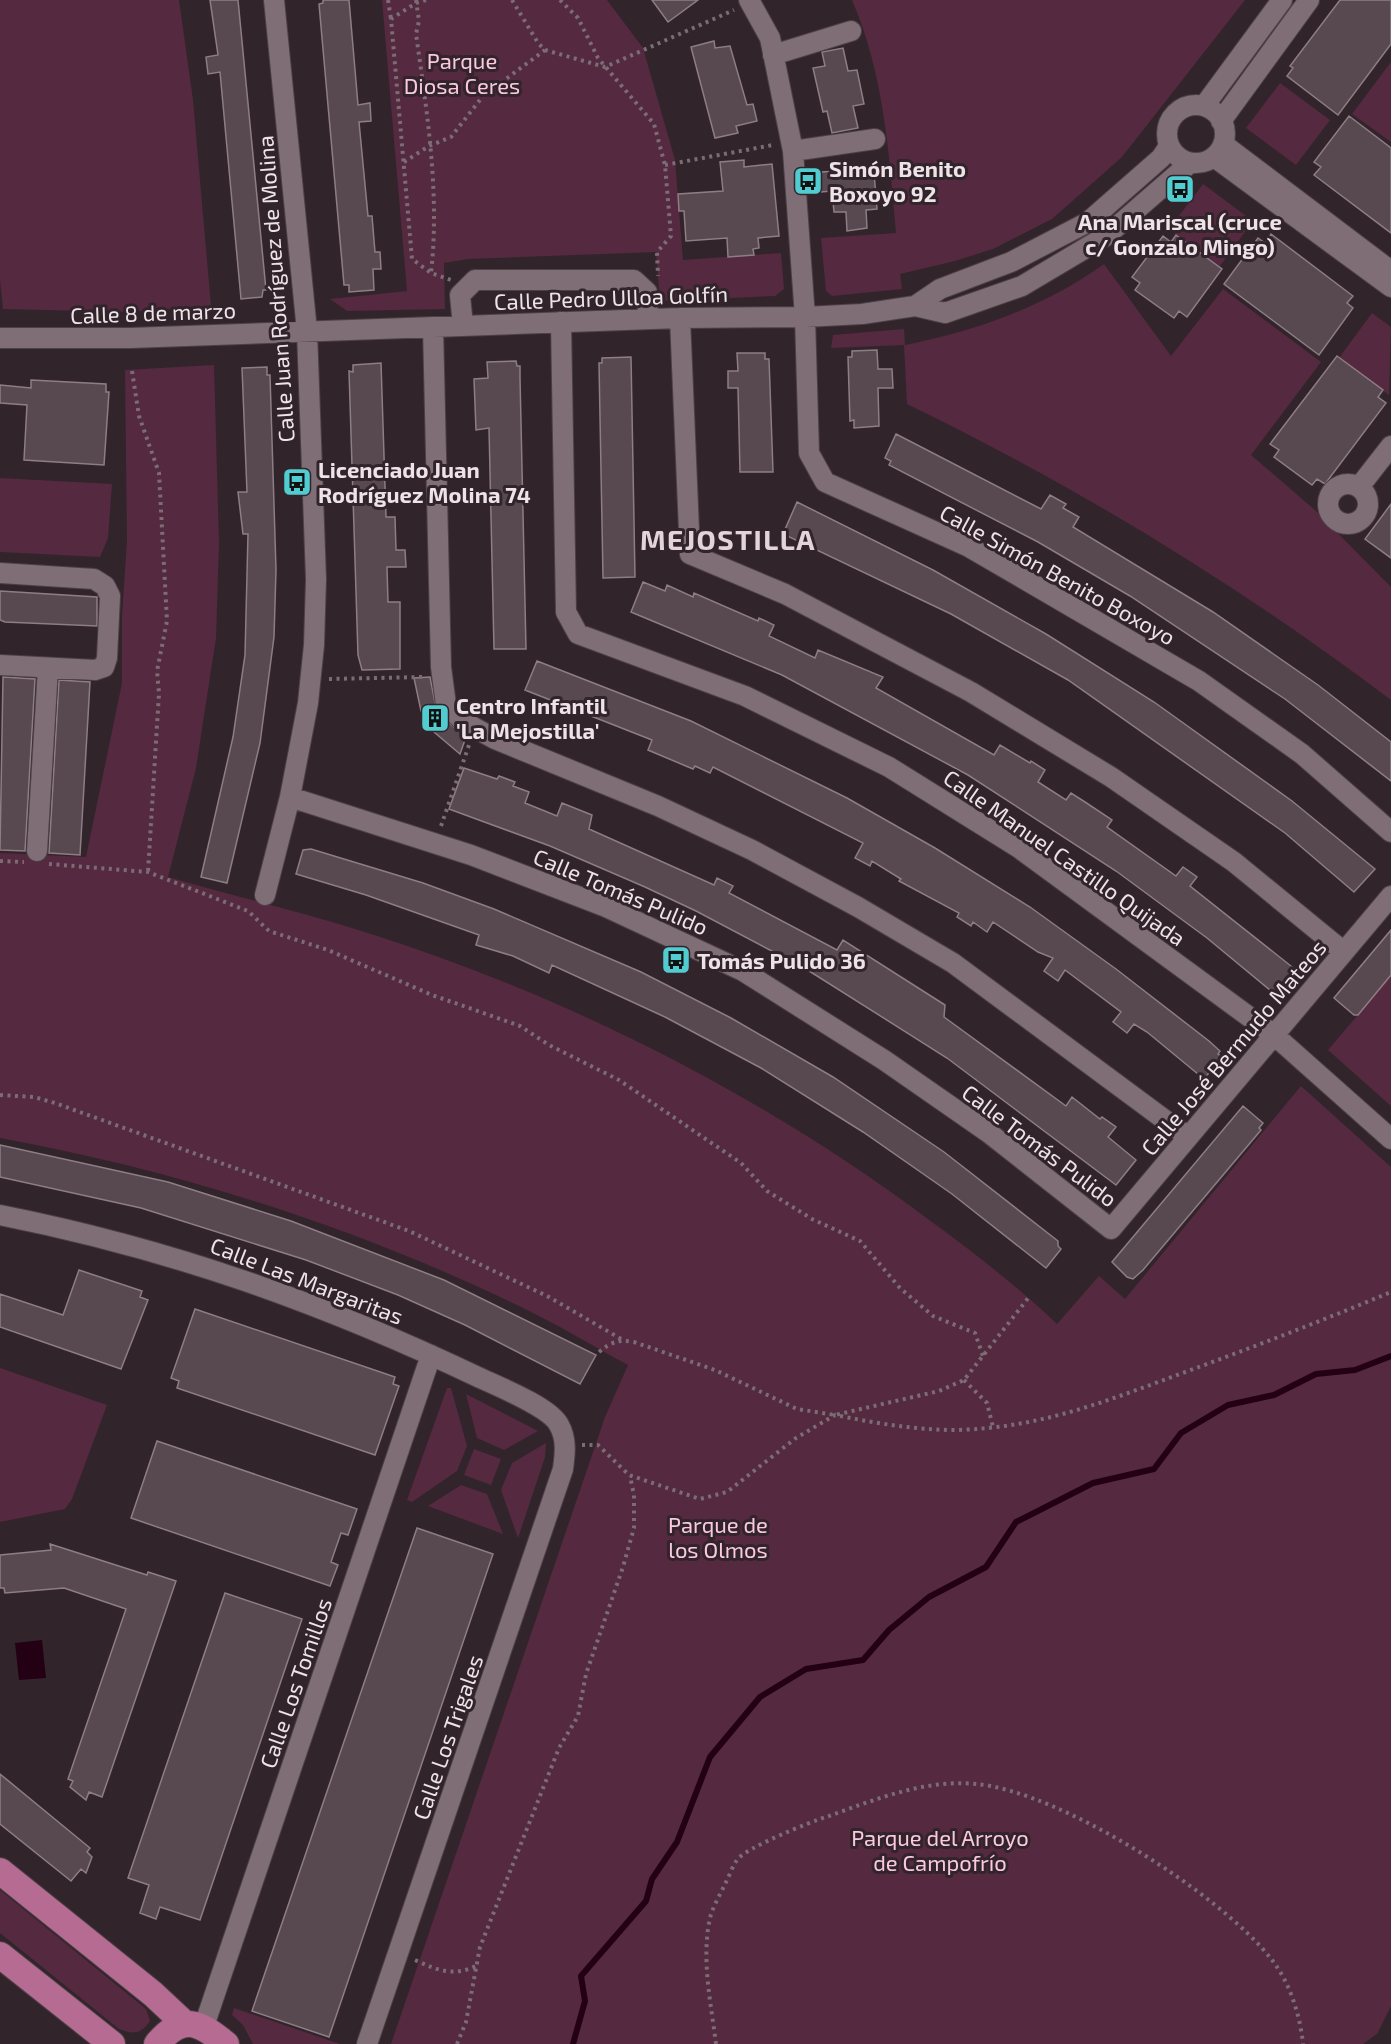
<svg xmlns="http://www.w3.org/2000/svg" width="1391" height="2044" font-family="'Exo 2',sans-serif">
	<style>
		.green { fill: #552940 }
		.water { fill: #240014 }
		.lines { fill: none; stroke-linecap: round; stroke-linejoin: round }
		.stream { stroke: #240014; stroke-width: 6 }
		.building { fill: #58484f; stroke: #8e7d84; stroke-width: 1.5 }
		.minor-casing { stroke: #4c4146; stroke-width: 22 }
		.major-casing { stroke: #4c4146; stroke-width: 28 }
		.path { stroke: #7a6d73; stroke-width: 4; stroke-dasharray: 3 4.5; stroke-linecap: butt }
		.minor { stroke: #7f6e76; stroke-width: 20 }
		.major { stroke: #b56b92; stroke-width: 26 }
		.labels { text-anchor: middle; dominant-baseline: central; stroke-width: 6; stroke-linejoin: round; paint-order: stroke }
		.park-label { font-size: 22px; fill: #fcc8e0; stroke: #32242b }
		.poi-label { font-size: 22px; font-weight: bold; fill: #eee4e8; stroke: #32242b; text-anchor: start }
		.street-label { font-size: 22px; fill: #eee4e8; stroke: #32242b }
		.district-label { font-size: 28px; font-weight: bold; letter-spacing: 1.5px; fill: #e5d3db; stroke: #32242b }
	</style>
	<rect width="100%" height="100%" fill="#32242b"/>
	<path class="green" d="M0,0H179L193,100L211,306L128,312L3,309L0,280Z
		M382,0H607L643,48L675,160L683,260L781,253L784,289L775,296L660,301L656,252L468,259L444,263L445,309L347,311L330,299L407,291Z
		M852,0H1245L1122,157L1052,219L993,249L955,261L900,274L902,289L832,296L826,291L821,238L896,233C889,154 884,74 852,0Z
		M1391,62V142L1352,114Z
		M1280,83L1330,120L1296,165L1246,128Z
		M1203,184L1253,221L1220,266L1169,229Z
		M1104,264L1171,356L1223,289L1321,362L1251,455L1315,510L1391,587V700C1240,586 1078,487 907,404L904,345L831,348L833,335L904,329L905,345C976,331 1044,307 1104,264Z
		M1372,313L1391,327L1389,395L1339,358Z
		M214,365L219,543L216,638L196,768L168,877C234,896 302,912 368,933C569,997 763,1095 932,1222C976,1254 1018,1287 1057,1324L1099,1276L1125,1299L1301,1086L1391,1167V2006L1377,2034L1363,2044H391L605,1417L628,1365C591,1345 555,1323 517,1305C353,1226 179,1171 0,1138V853L86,857L122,683V615L127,541L125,370Z
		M0,478L112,484L108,538L100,557L0,552Z
		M1391,976V1106L1328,1050Z
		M0,1368L107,1405L72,1499L65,1509L0,1522Z
		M447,1388H451L467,1446L457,1471L412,1502L407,1500Z
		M466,1394L538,1431L504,1450L477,1438Z
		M546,1443L545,1457L518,1538L501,1490L512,1463Z
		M474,1449L501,1459L491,1485L464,1475Z
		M461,1485L487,1494L503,1534L428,1506Z
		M0,1890L146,2009L150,2021C141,2034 134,2035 119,2029L0,1933Z
		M234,2008L340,2044H253L243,2025L232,2015Z"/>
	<path class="water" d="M42,1640L46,1678L19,1680L15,1643Z"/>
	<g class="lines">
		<path class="stream" d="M573,2044L585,2001L581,1976L646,1901L652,1879L677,1842L710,1757L760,1697L806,1669L863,1660L889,1630L929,1597L986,1567L1016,1522L1093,1483L1154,1469L1181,1433L1228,1405L1274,1395L1316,1374L1355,1370L1391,1356"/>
	</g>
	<path class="building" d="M210,0H238L266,290H263L262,297L241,299L220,72L208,74L206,57L218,55Z
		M323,0H349L358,105L370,103L371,121L359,122L368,216H372L375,252H380L381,269H373L374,290L349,292V285H344L319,4L323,3Z
		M652,0H698L668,22Z
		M1340,0H1391V44L1338,115L1287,76L1293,68L1290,66Z
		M714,41L715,48L730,46L747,105L753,104L757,121L736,126L738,133L715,138L691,47Z
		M843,48L848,71L857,70L864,104L853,106L858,128L832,133L827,111L823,112L813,68L825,66L822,52Z
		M1349,116L1391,148V233L1314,175L1321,167L1314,162Z
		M744,160V167L772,164L779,236L758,238L759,248L753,249L754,255L728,257L727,238L686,241L684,211H679L678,194L723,191L720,162Z
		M864,170L865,174L874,173L877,209L866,210L867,228L847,231L846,212H834L832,191L821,192L820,172Z
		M1271,234L1353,296L1347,303L1353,308L1319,355L1224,284L1258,238L1265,243Z
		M1176,235L1222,269L1187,317L1179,311L1174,318L1135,290L1140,283L1132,277L1163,236L1171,242Z
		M877,350L878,369H892L893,388H878L879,426L854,428V420L850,421L848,357H852V351Z
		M737,353H765V359H769L773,472H740L738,388H728V371H738Z
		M1337,356L1383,390L1378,397L1386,403L1325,484L1317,479L1312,485L1274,457L1279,450L1270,444Z
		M631,357L635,577L603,578L599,363H602V358Z
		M516,361L517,366H520V378L526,649H494L489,428L476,430L474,379L488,378L487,362Z
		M381,363L386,517H395L396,550H405L406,567H387L388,602H400V669L362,670L358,655L349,371L353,372V365Z
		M267,367V375H270L276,570L274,637L260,743L227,883L201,877L233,737L245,655L248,534H243L238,492H247L242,368Z
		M31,380L106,384V392H109L104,465L24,460L27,405L0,403V385L31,388Z
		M896,434L1041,509L1050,495L1066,504L1063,508L1079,517L1073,527L1213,612L1318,685L1391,742V781L1285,699L1130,596L1038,542L889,465L891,461L885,458Z
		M797,502L933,570L1046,634L1154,702L1292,801L1375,869L1354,892L1285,833L1068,680L951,614L783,534Z
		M1391,504V558L1365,539Z
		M643,582L665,591L667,585L693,597L694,593L758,621L759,618L774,625L769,636L815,658L818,650L883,677L876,688L994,755L1000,745L1030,763L1031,761L1045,770L1038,782L1066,800L1071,793L1085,802L1112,820L1107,827L1176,876L1183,867L1197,877L1190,886L1296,970L1276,995L1207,938L1116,871L968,775L782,675L631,612Z
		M0,591L97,597V626L5,622L0,620Z
		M537,661L691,721L847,798L935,848L1030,907L1116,969L1209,1041L1220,1051L1218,1054L1222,1057L1204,1079L1147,1032L1134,1024L1127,1033L1113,1022L1121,1012L1065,970L1058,981L1044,971L1053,958L1038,952L993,922L987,932L973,922L971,926L957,917L959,913L899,881L901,879L872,861L870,866L855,858L863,843L713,767L710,773L695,766L693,769L648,750L652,740L525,690Z
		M3,677L35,679L25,851L0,850Z
		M430,677L437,713L466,737L460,754L434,732L421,711L414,678Z
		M59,680L90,682L80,855L49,853Z
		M464,768L497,779L499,776L515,782L513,786L529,792L525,803L557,816L562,803L592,815L589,829L714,885L717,878L733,886L729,893L837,950L843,940L945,1005L944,1017L1066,1106L1072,1097L1100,1119L1102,1117L1116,1127L1108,1137L1136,1160L1116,1185L947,1058L806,969L696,911L645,887L550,846L449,809Z
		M311,849L423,883L494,909L641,972L731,1018L833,1077L944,1152L1058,1241V1246L1061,1249L1046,1268L952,1194L863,1132L761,1068L665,1017L552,965L549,973L513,956L476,945L479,935L366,895L296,874L303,850Z
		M1391,930V975L1358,1015H1354L1334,998Z
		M1243,1106L1263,1123L1259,1128L1261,1130L1143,1270L1133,1279L1127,1277L1112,1262Z
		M0,1145L168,1182L291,1221L444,1280L596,1355L580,1384L465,1325L398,1295L306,1260L141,1208L0,1177Z
		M79,1270L142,1291L140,1297L148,1300L121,1369L0,1327V1294L63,1315Z
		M195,1309L395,1377L393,1384L399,1386L375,1455L177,1388L179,1381L171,1378Z
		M157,1441L357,1509L348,1535L341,1533L331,1562L338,1565L330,1586L131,1518Z
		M417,1528L493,1554L329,2037L252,2011Z
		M50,1544L147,1575L148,1572L176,1581L102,1797L89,1792L86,1800L70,1787L73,1781L68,1779L126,1609L64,1588L5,1593L4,1588H0V1555L51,1550Z
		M225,1593L302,1619L200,1920L160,1907L156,1919L140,1913L149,1885L128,1878Z
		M0,1774L90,1848L87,1852L92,1857L86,1873L81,1869L71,1881L0,1824Z"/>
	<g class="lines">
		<g class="minor-casing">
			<path id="minor" d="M749,0L770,38L793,151L805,317L809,453L825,482L969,547L1199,681L1302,754L1391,832
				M773,55L851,31
				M1167 134a29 29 0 1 1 58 0a29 29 0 1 1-58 0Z
				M1204,106L1282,0
				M1221,121L1309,0
				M1223,144L1391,271
				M793,151L875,139
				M1214,157L1391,287
				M915,306L940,289L1011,262L1088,222L1161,158L1169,146
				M680,318L690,554L785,594L971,692L1111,777L1234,862L1344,952
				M561,322L566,612L578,634L745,696L889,767L1019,848L1274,1035L1391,1139
				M463,326L460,295L475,280H634L647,292L648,319
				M433,327L441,667L446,705L464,722L495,739L658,806L752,850L858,907L953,963L1188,1137
				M0,338H130L680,318L805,317L862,314L915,306L945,313L1022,286L1106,236L1190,163
				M1328 504a20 20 0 1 1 40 0a20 20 0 1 1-40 0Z
				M1359,487L1391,446
				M0,573L94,579L105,586L110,596L107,658L104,667L95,670L0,665
				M290,797L471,855L606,907L743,971L884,1060L989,1133L1111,1229L1391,896
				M37,851L48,668
				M265,895L290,797L308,703L314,645L316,579L307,331L274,0
				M0,1215C171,1249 320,1302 478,1377C497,1386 550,1407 559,1425C567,1439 565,1454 563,1469L367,2044
				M204,2026L431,1355"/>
		</g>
		<g class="major-casing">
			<path id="major" d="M0,1871L153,1994L184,2023
				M0,1955L112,2044
				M157,2044C183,2013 199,2022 226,2044"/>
		</g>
		<path class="path" d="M388,0L391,19
			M416,0L419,21L416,34C427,112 440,194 431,273L451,280
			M426,0L416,3L391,19L412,259L431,273
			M512,0L538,43L545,50L605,67L734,10
			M560,0L578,18L598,58L654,124L665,165L671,236L657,252L658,276
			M404,162L429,146L451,137L483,96L545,50
			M665,165L773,145
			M132,371L139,416L159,473L167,621L157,671L159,693L148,872
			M329,679L424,677
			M441,826L469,745
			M0,861L24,862
			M49,864L148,872L248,911L269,931L328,950L432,995L520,1026L549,1045L619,1080L741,1163L767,1191L812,1219L860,1241L900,1288L933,1316L975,1333L984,1359
			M0,1095L34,1097L55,1103L409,1231L547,1296L623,1340
			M599,1352C611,1342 619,1339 634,1342L715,1370L797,1409L835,1415L939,1391L964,1380L1029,1297
			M964,1380L987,1403L993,1427
			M582,1445H598L629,1475L700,1499L727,1492L796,1438L835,1415C876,1423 914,1430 956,1430C1042,1428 1109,1400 1188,1371C1256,1346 1324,1320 1391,1292
			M415,1960C437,1970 453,1977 476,1966
			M457,2044L466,2022L480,1947L559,1748L578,1716L586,1674L623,1567L634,1528V1495L630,1476
			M716,2044C711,2003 701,1959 710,1918C713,1906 720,1895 725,1884C729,1877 732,1867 737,1860C745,1848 810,1822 826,1817C875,1800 923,1779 976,1784C1059,1791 1221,1894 1272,1960C1290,1983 1300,2015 1303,2044"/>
		<use href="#minor" class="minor"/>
		<use href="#major" class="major"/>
	</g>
	<defs>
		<g id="bus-square" transform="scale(1.5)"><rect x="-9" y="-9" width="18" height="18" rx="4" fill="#51ccd1" stroke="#32242b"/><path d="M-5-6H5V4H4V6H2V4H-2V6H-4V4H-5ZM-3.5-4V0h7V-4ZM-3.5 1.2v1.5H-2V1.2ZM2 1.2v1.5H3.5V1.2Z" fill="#111"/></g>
		<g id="building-square" transform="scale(1.5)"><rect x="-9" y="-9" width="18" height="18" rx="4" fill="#51ccd1" stroke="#32242b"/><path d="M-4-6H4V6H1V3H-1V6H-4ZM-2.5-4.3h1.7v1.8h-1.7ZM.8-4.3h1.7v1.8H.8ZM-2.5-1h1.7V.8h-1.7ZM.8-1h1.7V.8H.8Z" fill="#111"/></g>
	</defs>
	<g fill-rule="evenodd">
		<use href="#bus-square" x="808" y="181"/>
		<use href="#bus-square" x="1180" y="189"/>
		<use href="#bus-square" x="297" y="482"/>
		<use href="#building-square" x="435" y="718"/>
		<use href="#bus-square" x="676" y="960"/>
	</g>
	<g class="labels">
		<g class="park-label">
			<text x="462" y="60">Parque<tspan x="462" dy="25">Diosa Ceres</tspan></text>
			<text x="718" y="1524">Parque de<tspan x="718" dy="25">los Olmos</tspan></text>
			<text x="940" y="1837">Parque del Arroyo<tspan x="940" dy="25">de Campofrío</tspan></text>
		</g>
		<g class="poi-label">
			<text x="829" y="168">Simón Benito<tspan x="829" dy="25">Boxoyo 92</tspan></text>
			<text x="1180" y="221" text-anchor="middle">Ana Mariscal (cruce<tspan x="1180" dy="25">c/ Gonzalo Mingo)</tspan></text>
			<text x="318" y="469">Licenciado Juan<tspan x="318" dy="25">Rodríguez Molina 74</tspan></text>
			<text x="456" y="705">Centro Infantil<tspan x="456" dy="25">'La Mejostilla'</tspan></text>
			<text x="697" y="960">Tomás Pulido 36</text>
		</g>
		<g class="street-label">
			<text transform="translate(275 289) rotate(-94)">Calle Juan Rodríguez de Molina</text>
			<text transform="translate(611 297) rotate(-2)">Calle Pedro Ulloa Golfín</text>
			<text transform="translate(153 312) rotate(-2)">Calle 8 de marzo</text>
			<text transform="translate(1058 574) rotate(29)">Calle Simón Benito Boxoyo</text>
			<text transform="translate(1065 857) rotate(35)">Calle Manuel Castillo Quijada</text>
			<text transform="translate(621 891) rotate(23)">Calle Tomás Pulido</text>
			<text transform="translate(1233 1047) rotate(-50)">Calle José Bermudo Mateos</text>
			<text transform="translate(1040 1145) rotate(37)">Calle Tomás Pulido</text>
			<text transform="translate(307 1280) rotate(21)">Calle Las Margaritas</text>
			<text transform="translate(295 1683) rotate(-71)">Calle Los Tomillos</text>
			<text transform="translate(447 1737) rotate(-71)">Calle Los Trigales</text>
		</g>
		<g class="district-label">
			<text x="728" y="539">MEJOSTILLA</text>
		</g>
	</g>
</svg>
